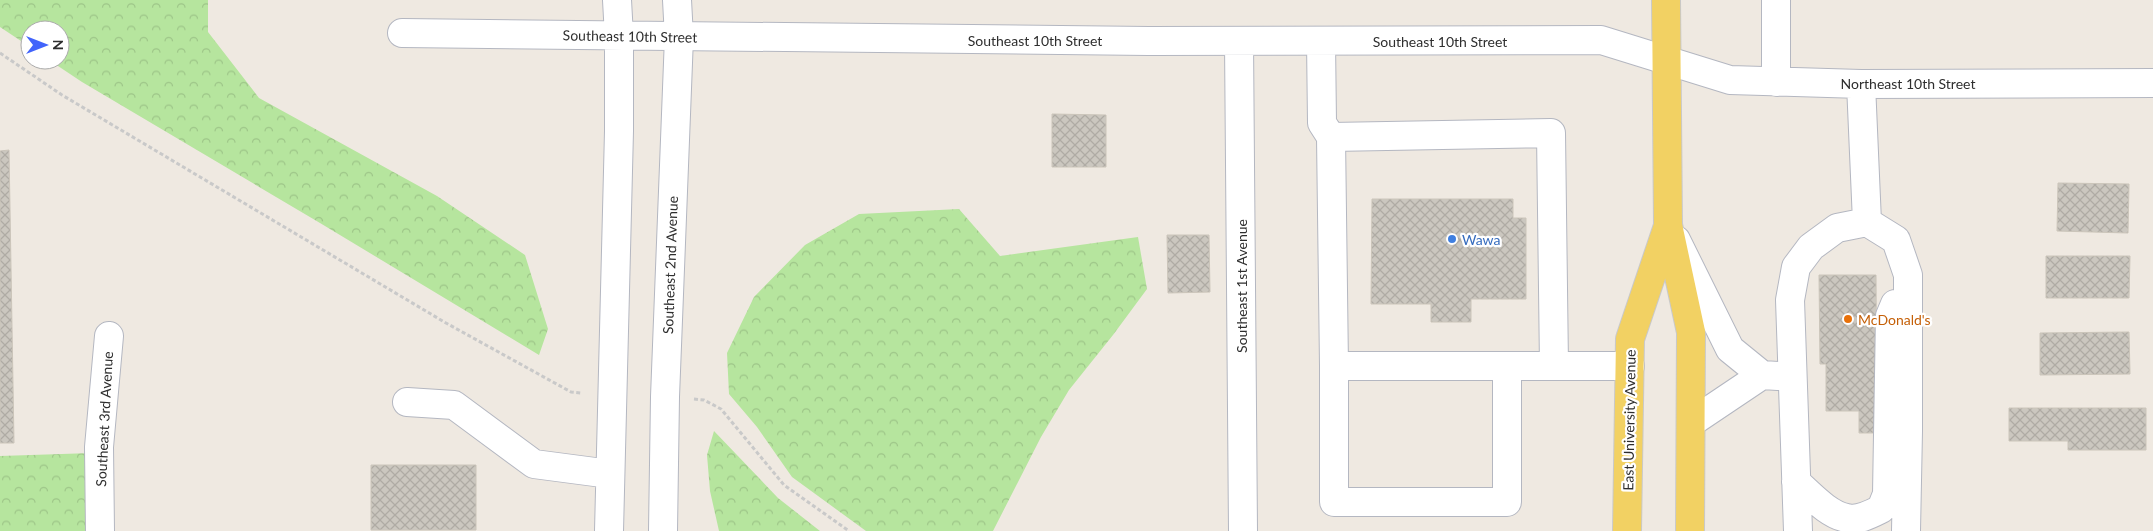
<svg xmlns="http://www.w3.org/2000/svg" width="2153" height="531" font-family="Lato,sans-serif">
	<style>
		.forest { fill: url(#forest-crowns) }
		.building { fill: url(#building-cross-hatch); stroke: #cbc5ba }
		.lines { fill: none; stroke-linecap: round; stroke-linejoin: round }
		.minor-casing { stroke: #b4b7c1; stroke-width: 30 }
		.major-casing { stroke: #c9c9c9; stroke-width: 30 }
		.path { stroke: #c9c9c9; stroke-width: 3; stroke-dasharray: 4 2.5; stroke-linecap: butt }
		.minor { stroke: #fff; stroke-width: 28 }
		.major { stroke: #f2d163; stroke-width: 28 }
		.shop-dot { fill: #3f7fe0; stroke: #fff; stroke-width: 2 }
		.food-dot { fill: #e8710a; stroke: #fff; stroke-width: 2 }
		.labels { text-anchor: middle; dominant-baseline: central; stroke-width: 4.5; stroke-linejoin: round; paint-order: stroke }
		.street-label { font-size: 14px; fill: #2e2e2e; stroke: #fff }
		.shop-label { font-size: 14px; fill: #366cbe; stroke: #fff; text-anchor: start }
		.food-label { font-size: 14px; fill: #c56008; stroke: #fff; text-anchor: start }
	</style>
	<defs>
		<pattern id="forest-crowns" width="20" height="18" patternUnits="userSpaceOnUse" patternTransform="scale(1.25)"><rect width="20" height="18" fill="#b6e59e"/><path d="M2 6a3 3 0 1 1 6 0M12 15a3 3 0 1 1 6 0" fill="none" stroke="#9dc588"/></pattern>
		<pattern id="building-cross-hatch" width="8" height="8" patternUnits="userSpaceOnUse" patternTransform="scale(1.25)"><rect width="8" height="8" fill="#cbc7bf"/><path d="M0 0l8 8M0 8l8-8" fill="none" stroke="#afaba4"/></pattern>
	</defs>
	<rect width="100%" height="100%" fill="#efe9e1"/>
	<path class="forest" d="M0,0H208V32L259,98L437,196L525,255L548,329L539,355L320,223L82,82L49,60H60V30H30V47L0,27Z
		M959,209L1000,256L1138,237L1147,289L1113,335L1069,390L1041,437L993,531H866L792,477L757,427L729,394L727,353L754,297L805,245L859,214Z
		M714,431L778,498L820,531H719L710,491L707,455Z
		M92,453V531H0V456Z"/>
	<path class="building" d="M1052,114L1106,115V167H1052Z
		M9,150L14,443H0V151Z
		M2058,183L2129,184L2128,233L2057,231Z
		M1372,199H1513V218H1526V299H1471V322H1431V304H1371Z
		M1167,235H1209L1210,292L1168,293Z
		M2046,256H2130L2129,298H2046Z
		M1819,275H1876L1877,433H1859V411H1826V364H1820Z
		M2129,332L2130,374L2040,375V333Z
		M2009,408H2146V450H2068V441H2009Z
		M371,465H476V530H371Z"/>
	<g class="lines">
		<g class="minor-casing">
			<path id="minor" d="M1776,0V82
				M402,33L1149,41L1601,40L1730,80L1861,84L2153,83
				M1239,41L1243,531
				M1321,41L1322,123L1331,137
				M1861,84L1867,222
				M1676,240L1730,349L1762,375
				M1334,366L1331,137L1551,133L1554,366
				M1507,366V502H1334V366H1630
				M407,402L454,405L534,464L610,474
				M1692,422L1762,375L1778,376
				M1796,482C1810,494 1828,515 1847,518C1858,521 1871,514 1881,509L1887,494L1890,316L1895,304
				M100,531L99,447L109,336
				M609,531L619,131V36L617,0
				M663,531L665,397L679,37L677,0
				M1798,531L1790,300L1796,267L1811,247L1837,228L1867,222L1896,240L1908,275V431L1906,531"/>
		</g>
		<g class="major-casing">
			<path id="major" d="M1666,0L1668,225L1691,332L1690,531
				M1627,531L1630,339L1668,226"/>
		</g>
		<path class="path" d="M0,53L62,95L446,323L571,392L581,393
			M694,399L704,400L721,409L784,485L849,531"/>
		<use href="#minor" class="minor"/>
		<use href="#major" class="major"/>
	</g>
	<circle class="shop-dot" cx="1452" cy="239" r="5"/>
	<circle class="food-dot" cx="1848" cy="319" r="5"/>
	<g class="labels">
		<g class="street-label">
			<text transform="translate(630 36) rotate(1)">Southeast 10th Street</text>
			<text x="1035" y="40">Southeast 10th Street</text>
			<text x="1440" y="41">Southeast 10th Street</text>
			<text x="1908" y="83">Northeast 10th Street</text>
			<text transform="translate(670 265) rotate(-88)">Southeast 2nd Avenue</text>
			<text transform="translate(1241 286) rotate(-90)">Southeast 1st Avenue</text>
			<text transform="translate(104 419) rotate(-87)">Southeast 3rd Avenue</text>
			<text transform="translate(1629 420) rotate(-89)">East University Avenue</text>
		</g>
		<g class="shop-label">
			<text x="1462" y="239">Wawa</text>
		</g>
		<g class="food-label">
			<text x="1858" y="319">McDonald's</text>
		</g>
	</g>
	<g transform="translate(45 45) rotate(90)"><circle r="24" fill="#ffffff" stroke="#ababab"/>
	<path d="M0-4L9 19L0 12L-9 19Z" fill="#4264fb"/>
	<text y="-8" font-size="14" font-weight="bold" text-anchor="middle" fill="#2e2e2e">N</text>
	</g>
</svg>
